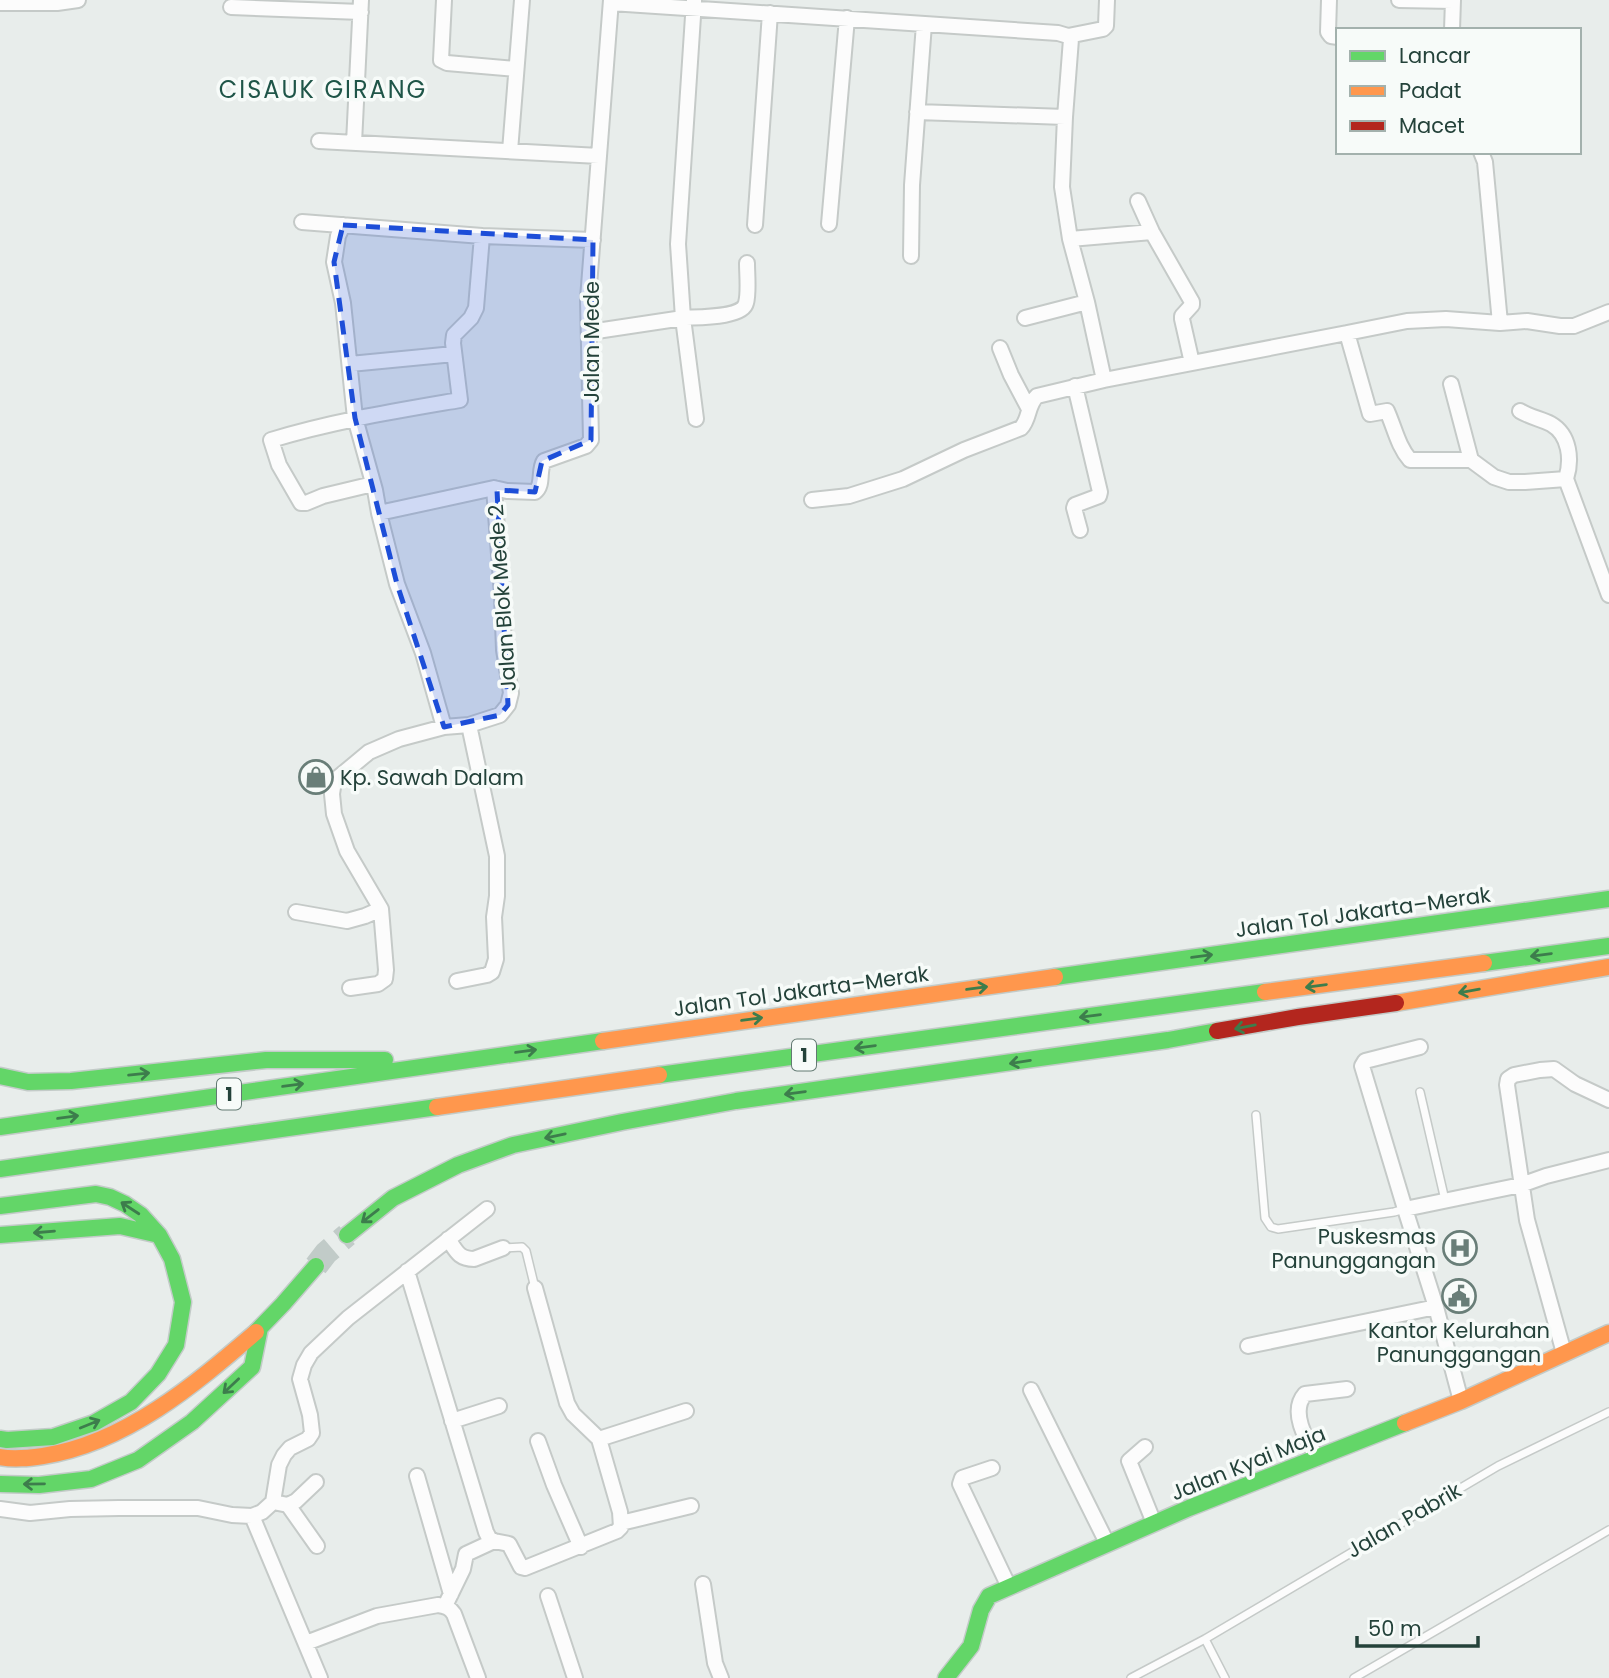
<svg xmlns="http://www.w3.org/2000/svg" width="1609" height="1678" font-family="Poppins,sans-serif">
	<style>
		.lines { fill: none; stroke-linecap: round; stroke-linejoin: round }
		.highway-tunnel { stroke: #c1cbc8; stroke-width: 24; stroke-dasharray: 24 12; stroke-linecap: butt }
		.lane-casing { stroke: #c5cac8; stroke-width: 10 }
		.street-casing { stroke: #c5cac8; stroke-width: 18 }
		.fast-casing { stroke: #c3cbc8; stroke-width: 19 }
		.slow-casing { stroke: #c3cbc8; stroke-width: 19 }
		.jam-casing { stroke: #c3cbc8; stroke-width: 19 }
		.lane { stroke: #fcfcfc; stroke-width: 7 }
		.street { stroke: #fcfcfc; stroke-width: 14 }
		.fast { stroke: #63d668; stroke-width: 16 }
		.slow { stroke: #ff974d; stroke-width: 16 }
		.jam { stroke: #b3261e; stroke-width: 16 }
		.oneway { stroke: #3d7d4c }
		.marked { fill: #1d4ed8; fill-opacity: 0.2; stroke: #1d4ed8; stroke-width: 5; stroke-dasharray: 14 9; stroke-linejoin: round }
		.labels { text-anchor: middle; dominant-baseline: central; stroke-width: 7; stroke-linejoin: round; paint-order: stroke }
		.shield { fill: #f7fbf9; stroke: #637a73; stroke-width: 2 }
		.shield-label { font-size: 19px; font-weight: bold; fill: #24423a }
		.street-label { font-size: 21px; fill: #24423a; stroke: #f7fbf9 }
		.poi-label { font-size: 21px; fill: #24423a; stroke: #f7fbf9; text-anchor: start }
		.quarter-label { font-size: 24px; letter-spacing: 2px; fill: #1f5548; stroke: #f7fbf9 }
	</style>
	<rect width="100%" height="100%" fill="#e8edeb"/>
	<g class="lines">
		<path class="highway-tunnel" d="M316,1266L326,1253L347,1235"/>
		<g class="lane-casing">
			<path id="lane" d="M1420,1092L1445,1200
				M1256,1115L1265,1218L1271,1227L1278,1229L1394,1212L1405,1209
				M503,1248L522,1247L526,1251L535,1288
				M1205,1639L1225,1678
				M1131,1678L1205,1639L1498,1466L1609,1412
				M1354,1678L1609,1530"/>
		</g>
		<g class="street-casing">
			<path id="street" d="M444,0L441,60L447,63L516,69
				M1329,0L1328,32L1331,36L1338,37
				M1399,0L1453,1
				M694,1L678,244L683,318C697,317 743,318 746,303C749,293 747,275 747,263
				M0,3H57L78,0
				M611,3L1058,33L1068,36L1071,39L1065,117L1062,187L1070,239L1087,302L1104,380
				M231,7L361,12
				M1452,30L1453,0
				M1068,36L1103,29L1106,26L1107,0
				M917,112L1065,117
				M319,141L599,156
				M354,143L361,0
				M510,151L522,0
				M1481,152L1485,162L1500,323L1446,319L1407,321L1347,333L1370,414L1387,411C1395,429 1398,446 1410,460H1471L1494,477L1509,482H1525L1566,479
				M1138,201L1152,232L1192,302V305L1182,316V319L1192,363
				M302,222L482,236L593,240
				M829,224L847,18
				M343,225L338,236L334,262L343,303L355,418L375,490L379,513L397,584L423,653L444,727
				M755,225L770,13
				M1070,239L1152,232
				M911,256L912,185L924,24
				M1025,318L1087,302
				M1500,323L1527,321L1560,326H1574L1609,312
				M590,332L683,318L696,419
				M1000,348L1011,375L1029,409
				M350,364L454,354
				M1451,384L1471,460
				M1075,386L1100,492L1099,496L1075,505L1074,508L1080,530
				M1520,411C1530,417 1541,419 1551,424C1570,435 1572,460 1566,479L1609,595
				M373,484L323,496L306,503H301L279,465L271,440C333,421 396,411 460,400L453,343L454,335L471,318L476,308L482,236
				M812,500L849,496L903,479L964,450L1021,428C1030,419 1027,405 1037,396L1104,380L1347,333
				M379,513L494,488L507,491L535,492C544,485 538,471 544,461L586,446L591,440L588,299L611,0
				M296,912L347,921L365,916L381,909
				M457,981L487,975L492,972L496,959L494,917L497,896V856L469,725
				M350,988L378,984L385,979L386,970L381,909L347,851L334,814L332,794L334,781L369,752L399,739L444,727L469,725L500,715L508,705L511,693L504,650L502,594L494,488
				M1405,1209L1362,1066L1365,1061L1420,1047
				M448,1239C456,1250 458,1259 474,1259L503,1248
				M407,1271L486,1532L489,1538L494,1541
				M1248,1346L1436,1307
				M1564,1353L1527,1220L1507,1085L1508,1079L1514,1075L1540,1070L1554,1069L1575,1084L1609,1100
				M1031,1390L1107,1543
				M1461,1401L1436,1307L1405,1209L1521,1185L1546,1176L1609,1160
				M452,1421L499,1406
				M599,1439L686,1411
				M538,1441L554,1485L581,1547
				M1145,1447L1129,1461L1154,1523
				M1317,1458C1307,1441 1289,1412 1305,1394L1347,1389
				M992,1468L962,1478L960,1484L1009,1587
				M417,1476L451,1594
				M273,1502L288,1505L296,1501L316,1482
				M288,1505L317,1546
				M0,1509L30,1513L70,1509L119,1508H198L232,1515L252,1516L262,1512L273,1502L279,1465L284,1455L290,1448L308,1439L312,1433L310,1415L300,1379L304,1365L311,1353L348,1318L487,1209
				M252,1516L320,1678
				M621,1523L691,1506
				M703,1584L715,1663L721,1678
				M548,1596L575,1678
				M445,1606L463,1569L466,1554L494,1541L509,1544L521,1567L525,1568L617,1531L621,1527L620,1512L599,1439L573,1414L567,1403L535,1288
				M306,1643L377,1616L438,1605C446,1606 450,1608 454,1614L478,1678"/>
		</g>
		<g class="fast-casing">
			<path id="fast" d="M1484,963L1609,946
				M1055,977L1609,899
				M659,1075L1265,992
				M0,1076L28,1082L71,1081L266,1060H385
				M0,1127L603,1041
				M0,1169L437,1107
				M0,1206L96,1194L110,1197L125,1204L141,1215L159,1235L172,1259L183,1302L176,1345L158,1374L131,1402L94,1423L53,1437L7,1440L0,1439
				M0,1235L120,1226L159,1235
				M347,1235L393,1198L458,1165L513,1145L622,1122L736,1101L1168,1040L1217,1031
				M256,1332L283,1304L316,1266
				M0,1484L39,1485L91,1479L138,1460L192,1422L252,1367L260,1328
				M946,1678L971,1646L981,1610L989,1596L1189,1508L1405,1423"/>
		</g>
		<g class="slow-casing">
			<path id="slow" d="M1265,992L1484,963
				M1396,1003L1609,967
				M603,1041L1055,977
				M437,1107L659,1075
				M1405,1423L1461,1401L1609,1333
				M0,1457C14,1460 29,1458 43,1456C126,1443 194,1385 256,1332"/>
		</g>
		<g class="jam-casing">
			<path id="jam" d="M1217,1031L1298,1017L1396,1003"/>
		</g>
		<use href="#lane" class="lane"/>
		<use href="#street" class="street"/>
		<use href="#fast" class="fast"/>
		<use href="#slow" class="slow"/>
		<use href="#jam" class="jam"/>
	</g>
	<defs><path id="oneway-shaft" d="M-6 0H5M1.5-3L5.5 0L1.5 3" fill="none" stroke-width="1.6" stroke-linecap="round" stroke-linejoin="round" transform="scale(1.75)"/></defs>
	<g class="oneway">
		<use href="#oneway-shaft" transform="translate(1541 955) rotate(172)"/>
		<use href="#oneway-shaft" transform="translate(1202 956) rotate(-8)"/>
		<use href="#oneway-shaft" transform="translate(1316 986) rotate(172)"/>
		<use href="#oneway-shaft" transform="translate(977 988) rotate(-8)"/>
		<use href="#oneway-shaft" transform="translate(1469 991) rotate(170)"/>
		<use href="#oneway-shaft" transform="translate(1090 1016) rotate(172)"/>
		<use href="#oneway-shaft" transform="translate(752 1019) rotate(-8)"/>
		<use href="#oneway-shaft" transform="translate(1245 1027) rotate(169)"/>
		<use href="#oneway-shaft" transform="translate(865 1047) rotate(172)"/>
		<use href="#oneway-shaft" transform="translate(526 1051) rotate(-8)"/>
		<use href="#oneway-shaft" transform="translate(1020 1062) rotate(171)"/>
		<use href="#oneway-shaft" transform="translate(139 1074) rotate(-6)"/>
		<use href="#oneway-shaft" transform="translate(293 1085) rotate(-8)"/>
		<use href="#oneway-shaft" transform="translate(795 1093) rotate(172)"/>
		<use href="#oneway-shaft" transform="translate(68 1117) rotate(-8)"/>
		<use href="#oneway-shaft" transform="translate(555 1136) rotate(168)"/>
		<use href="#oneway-shaft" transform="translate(130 1208) rotate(-147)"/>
		<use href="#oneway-shaft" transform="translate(370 1216) rotate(142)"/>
		<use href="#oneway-shaft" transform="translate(44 1232) rotate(175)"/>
		<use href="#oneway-shaft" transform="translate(231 1386) rotate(137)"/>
		<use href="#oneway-shaft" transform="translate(90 1424) rotate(-22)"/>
		<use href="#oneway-shaft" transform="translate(34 1484) rotate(179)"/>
	</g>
	<path class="marked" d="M343,225L593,240L591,440L542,461L535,492L497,490L508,705L500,715L444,727L397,584L355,418L334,262Z"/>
	<defs>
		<g id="shop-ring" transform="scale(1.75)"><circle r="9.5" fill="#f7fbf9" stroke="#697e78" stroke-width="1.5"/><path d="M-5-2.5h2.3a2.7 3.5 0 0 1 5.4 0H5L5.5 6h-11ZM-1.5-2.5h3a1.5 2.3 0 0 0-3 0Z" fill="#697e78"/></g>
		<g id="hospital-ring" transform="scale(1.75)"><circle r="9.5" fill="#f7fbf9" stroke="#697e78" stroke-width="1.5"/><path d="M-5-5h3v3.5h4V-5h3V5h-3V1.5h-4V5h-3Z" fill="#697e78"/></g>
		<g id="civic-ring" transform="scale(1.75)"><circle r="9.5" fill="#f7fbf9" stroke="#697e78" stroke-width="1.5"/><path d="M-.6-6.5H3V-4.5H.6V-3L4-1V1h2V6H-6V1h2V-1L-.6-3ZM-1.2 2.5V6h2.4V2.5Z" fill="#697e78"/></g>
	</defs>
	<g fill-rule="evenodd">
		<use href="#shop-ring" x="316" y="777"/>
		<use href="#hospital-ring" x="1460" y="1248"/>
		<use href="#civic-ring" x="1459" y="1296"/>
	</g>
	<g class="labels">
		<g class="shield">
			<rect x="792" y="1039.5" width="24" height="31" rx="5"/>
			<rect x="217" y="1078.5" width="24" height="31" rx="5"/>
		</g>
		<g class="shield-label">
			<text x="804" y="1055">1</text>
			<text x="229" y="1094">1</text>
		</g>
		<g class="street-label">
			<text transform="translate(591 342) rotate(-90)">Jalan Mede</text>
			<text transform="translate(502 598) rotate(-94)">Jalan Blok Mede 2</text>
			<text transform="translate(1363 912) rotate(-8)">Jalan Tol Jakarta–Merak</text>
			<text transform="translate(801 991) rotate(-8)">Jalan Tol Jakarta–Merak</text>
			<text transform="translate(1248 1463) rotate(-22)">Jalan Kyai Maja</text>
			<text transform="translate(1404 1520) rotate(-30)">Jalan Pabrik</text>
		</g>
		<g class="poi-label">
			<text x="340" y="777">Kp. Sawah Dalam</text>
			<text x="1436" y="1236" text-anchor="end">Puskesmas<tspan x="1436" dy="24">Panunggangan</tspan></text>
			<text x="1459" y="1330" text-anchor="middle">Kantor Kelurahan<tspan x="1459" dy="24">Panunggangan</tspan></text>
		</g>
		<g class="quarter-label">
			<text x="323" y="89">CISAUK GIRANG</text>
		</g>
	</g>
	<rect x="1336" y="28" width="245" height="126" fill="#f7fbf9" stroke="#a3b1ad" stroke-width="2"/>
	<rect x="1350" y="51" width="35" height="10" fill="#63d668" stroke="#a3b1ad" stroke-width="2"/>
	<text x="1399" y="63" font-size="21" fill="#24423a">Lancar</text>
	<rect x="1350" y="86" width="35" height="10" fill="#ff974d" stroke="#a3b1ad" stroke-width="2"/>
	<text x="1399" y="98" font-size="21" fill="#24423a">Padat</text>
	<rect x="1350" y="121" width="35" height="10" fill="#b3261e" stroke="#a3b1ad" stroke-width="2"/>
	<text x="1399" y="133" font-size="21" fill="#24423a">Macet</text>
	<path d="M1357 1636v10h121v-10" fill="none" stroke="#24423a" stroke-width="3.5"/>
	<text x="1368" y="1636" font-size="21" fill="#24423a" stroke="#f7fbf9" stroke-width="5" paint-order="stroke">50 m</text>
</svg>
